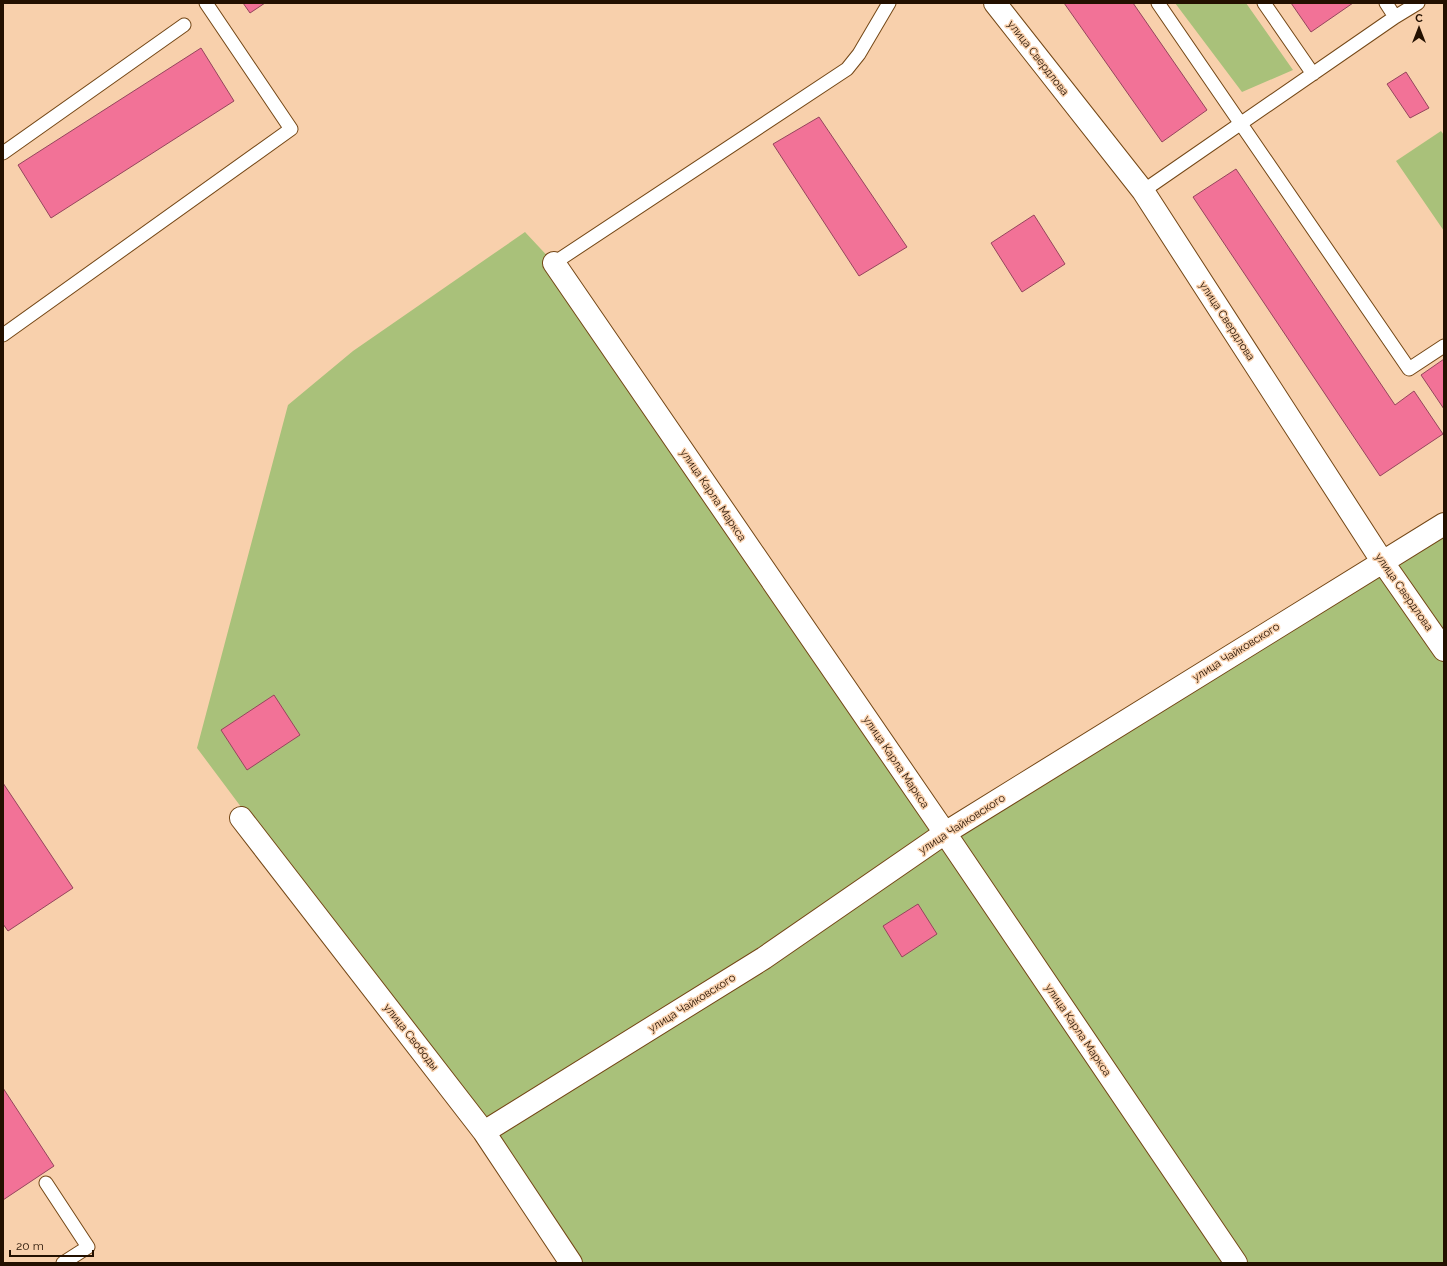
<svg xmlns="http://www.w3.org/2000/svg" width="1447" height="1266" font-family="Raleway,sans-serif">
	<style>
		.green { fill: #a9c17a }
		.building { fill: #f27297; stroke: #95455c }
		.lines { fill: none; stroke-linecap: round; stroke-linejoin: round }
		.lane-casing { stroke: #744716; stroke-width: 15 }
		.street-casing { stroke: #744716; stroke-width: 24 }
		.lane { stroke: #fff; stroke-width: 13 }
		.street { stroke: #fff; stroke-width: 22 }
		.labels { text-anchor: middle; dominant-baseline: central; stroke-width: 3; stroke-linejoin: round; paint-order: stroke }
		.street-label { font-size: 11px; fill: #231000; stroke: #f8d0ac }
	</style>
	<rect width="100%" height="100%" fill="#f8d0ac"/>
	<path class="green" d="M1175,3H1246L1293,70L1242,92Z
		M1441,131L1444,135V231L1396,161Z
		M525,232L554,263L945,833L1444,524V1263H571L484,1132L197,748L288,405L353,351Z"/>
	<path class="building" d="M243,3H265L250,13Z
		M1064,3H1133L1207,110L1162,142Z
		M1291,3H1353L1311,32Z
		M201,48L234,101L51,218L18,165Z
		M1406,72L1429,108L1410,118L1387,84Z
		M819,117L907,247L859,276L773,144Z
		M1236,169L1395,405L1414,391L1443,434L1380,476L1193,197Z
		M1034,215L1065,264L1022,292L991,243Z
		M1444,359V409L1421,375Z
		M274,695L300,735L247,770L221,730Z
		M3,783L73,888L8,931L3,924Z
		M918,904L937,934L902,957L883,926Z
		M3,1088L54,1166L3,1200Z"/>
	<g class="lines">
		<g class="lane-casing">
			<path id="lane" d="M1158,3L1409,369L1444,346
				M1264,3L1313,74
				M1386,3L1395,17L1418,3
				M3,153L184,25
				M1143,191L1395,17
				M554,263L847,69L859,54L889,3
				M3,335L291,129L206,3
				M46,1183L88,1247L63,1263"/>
		</g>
		<g class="street-casing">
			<path id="street" d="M995,3L1143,191L1382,561L1444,650
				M554,263L945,833L1236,1263
				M241,818L484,1132L571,1263
				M484,1132L764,958L945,833L1444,524"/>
		</g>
		<use href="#lane" class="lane"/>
		<use href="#street" class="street"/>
	</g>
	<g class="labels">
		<g class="street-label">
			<text transform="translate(1038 58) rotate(52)">улица Свердлова</text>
			<text transform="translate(1227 321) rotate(57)">улица Свердлова</text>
			<text transform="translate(713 495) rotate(56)">улица Карла Маркса</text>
			<text transform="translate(1404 592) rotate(55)">улица Свердлова</text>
			<text transform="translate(1236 652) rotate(-32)">улица Чайковского</text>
			<text transform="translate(896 762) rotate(56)">улица Карла Маркса</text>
			<text transform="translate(962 824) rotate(-33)">улица Чайковского</text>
			<text transform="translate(692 1003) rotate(-32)">улица Чайковского</text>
			<text transform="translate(1078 1030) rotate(56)">улица Карла Маркса</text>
			<text transform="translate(411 1037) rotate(52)">улица Свободы</text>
		</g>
	</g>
	<rect width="1447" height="1266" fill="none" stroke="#231000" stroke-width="8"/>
	<g transform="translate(1419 28)" stroke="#f8d0ac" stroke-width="3" paint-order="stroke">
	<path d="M0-3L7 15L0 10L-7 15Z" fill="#231000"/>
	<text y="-6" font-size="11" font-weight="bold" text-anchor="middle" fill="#231000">С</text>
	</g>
	<path d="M10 1250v6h83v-6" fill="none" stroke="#231000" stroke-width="2"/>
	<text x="16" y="1250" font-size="12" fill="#231000" stroke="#f8d0ac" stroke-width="3" paint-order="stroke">20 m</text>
</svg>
